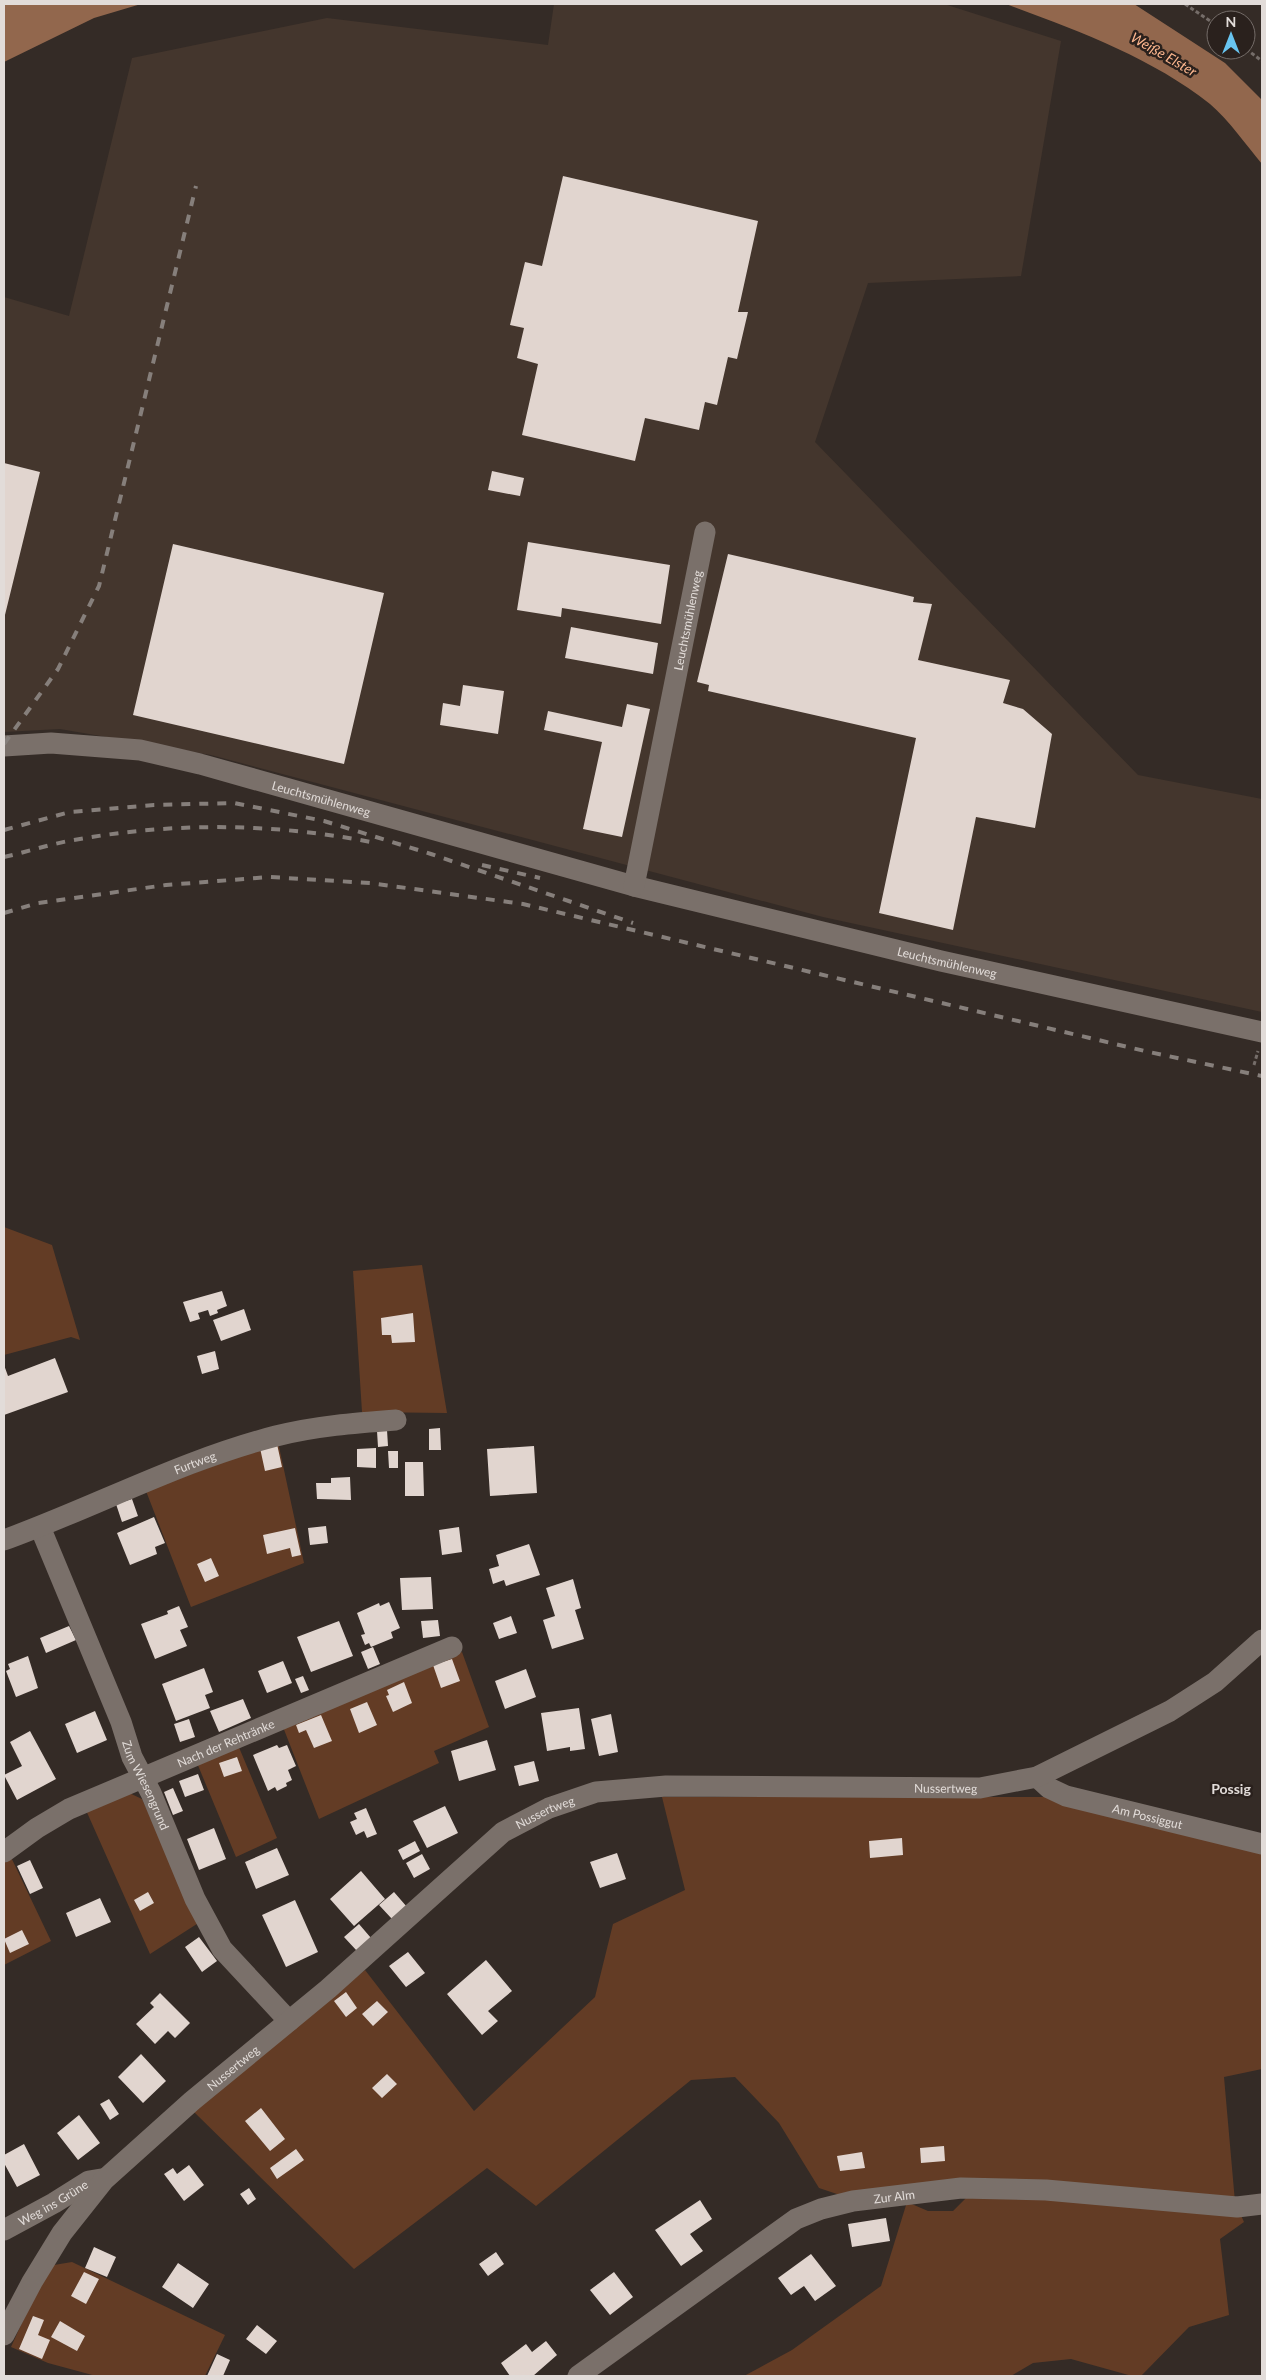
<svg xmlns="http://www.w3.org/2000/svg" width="1266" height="2380" font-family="Lato,sans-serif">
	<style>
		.built { fill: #44362d }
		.green { fill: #633c25 }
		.water { fill: #92674d }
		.building { fill: #e1d5cf }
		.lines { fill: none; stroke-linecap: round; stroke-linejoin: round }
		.path { stroke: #756d69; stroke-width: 3; stroke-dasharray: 4 2.5; stroke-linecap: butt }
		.minor { stroke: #7a706a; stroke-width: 21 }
		.rail { stroke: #867f7b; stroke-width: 4; stroke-dasharray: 9 9; stroke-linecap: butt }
		.labels { text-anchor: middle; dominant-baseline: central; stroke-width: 5; stroke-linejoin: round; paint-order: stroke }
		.street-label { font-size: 12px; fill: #e2dcd9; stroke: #2a211d }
		.water-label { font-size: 14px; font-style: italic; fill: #fdb78f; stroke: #2a211d }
		.neighbourhood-label { font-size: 14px; font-weight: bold; fill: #e2dcd9; stroke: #2a211d }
	</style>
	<rect width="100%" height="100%" fill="#342b26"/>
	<path class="built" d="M554,4H944L1061,41L1021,276L868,283L815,442L1138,775L1262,799V1012L823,917L211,755L60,729L4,732V297L69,316L132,58L327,18L548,45Z"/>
	<path class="green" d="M4,1227L52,1245L80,1340L71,1337L4,1355Z
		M422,1265L447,1413L362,1412L353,1271Z
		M278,1442L304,1563L191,1607L146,1491Z
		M462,1652L489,1727L434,1751L439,1763L319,1819L283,1727L379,1685Z
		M238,1745L277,1838L236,1857L197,1763Z
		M127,1792L142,1799L200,1922L150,1954L85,1808Z
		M662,1797H1054L1262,1850V2069L1224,2077L1235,2202L1244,2222L1220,2239L1229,2315L1189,2327L1141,2376H1132L1071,2359L1033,2363L1011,2376H744L792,2350L881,2286L907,2202L928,2211H953L966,2198L840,2195L819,2188L779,2123L735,2077L691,2080L536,2206L487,2168L354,2269L194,2112L259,2053L365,1970L474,2111L595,1997L613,1924L685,1890Z
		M9,1853L51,1941L4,1965V1860Z
		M72,2262L225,2335L205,2376H96L48,2363L11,2347L48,2266Z"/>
	<path class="water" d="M4,4H141L94,18L4,62Z
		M1006,4H1134L1225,63L1262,100V164C1246,145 1229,120 1210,104C1151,57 1076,30 1006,4Z"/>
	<path class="building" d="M563,176L758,221L738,312H748L737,359L728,357L717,405L705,402L699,430L645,418L635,461L522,435L538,364L517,358L524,328L510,325L525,262L542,266Z
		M4,463L40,472L4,619Z
		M492,471L524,478L520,496L488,490Z
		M528,542L670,565L661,624L562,608L561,617L517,610Z
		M173,544L384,593L344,764L133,715Z
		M728,554L914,597L913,602L932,604L918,660L1010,680L1003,703L1023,709L1052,734L1035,828L976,817L953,930L879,913L916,738L708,691L709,685L697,682Z
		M571,627L658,643L653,674L565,658Z
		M463,685L504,691L498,734L440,725L443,703L460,706Z
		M627,704L650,709L622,837L583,829L602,742L544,730L548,711L622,727Z
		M222,1291L227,1306L217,1310L218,1313L210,1316L208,1310L198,1313L200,1319L190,1322L183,1302Z
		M244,1309L251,1330L221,1341L213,1320Z
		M413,1313L415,1342L392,1343L391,1335H382L381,1318Z
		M215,1351L219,1369L202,1374L197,1356Z
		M55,1358L68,1392L4,1415V1365L8,1376Z
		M440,1428L441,1450H429V1429Z
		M387,1430L388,1446L378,1447L377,1431Z
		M277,1444L282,1467L265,1471L260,1448Z
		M534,1446L537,1493L490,1496L487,1449Z
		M376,1448V1468L357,1467V1449Z
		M388,1451H398V1468H389Z
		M405,1462H423L424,1496H405Z
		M350,1477L351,1500L317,1499L316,1483H331V1478Z
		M132,1499L138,1516L122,1522L116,1504Z
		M154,1517L165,1543L155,1547L157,1554L130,1565L117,1533Z
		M326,1526L328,1543L310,1545L308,1528Z
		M459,1527L462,1552L442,1555L439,1530Z
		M295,1528L301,1555L292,1557L290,1548L267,1554L263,1535Z
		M529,1544L540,1575L506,1586L504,1580L493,1584L489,1569L499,1566L496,1555Z
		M211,1558L219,1576L205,1582L197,1564Z
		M431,1577L433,1609L402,1610L400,1578Z
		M573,1579L581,1608L575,1610L584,1639L552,1649L543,1620L555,1616L546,1588Z
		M389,1602L400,1628L391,1632L393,1638L371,1647L369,1643L365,1645L361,1635L365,1634L357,1613L379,1603L380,1606Z
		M179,1606L188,1627L180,1630L187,1646L155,1659L141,1624L168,1614L167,1611Z
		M511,1616L517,1633L499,1639L493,1623Z
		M438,1620L440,1636L423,1638L421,1621Z
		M339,1621L353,1656L311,1672L297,1637Z
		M69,1626L76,1640L46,1653L40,1638Z
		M373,1647L380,1664L368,1669L361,1652Z
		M28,1656L38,1688L16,1697L6,1671L10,1669L8,1664Z
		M452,1659L460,1681L441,1688L433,1665Z
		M283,1661L292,1683L267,1693L258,1671Z
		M204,1668L213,1692L205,1695L210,1708L176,1721L162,1684Z
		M526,1669L536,1697L505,1709L495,1681Z
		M303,1676L309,1690L301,1693L295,1679Z
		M404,1682L412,1703L393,1712L386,1696L389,1695L387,1690Z
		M243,1699L251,1718L219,1732L210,1711Z
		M367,1702L377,1725L359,1733L350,1709Z
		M579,1708L585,1749L570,1751V1747L547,1751L541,1713Z
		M95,1711L107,1740L77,1753L65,1724Z
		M611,1714L618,1752L599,1756L591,1719Z
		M321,1715L332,1741L314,1748L306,1730L299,1733L296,1725Z
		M189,1719L195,1737L180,1742L174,1724Z
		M30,1731L56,1779L17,1800L4,1775L22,1766L10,1742Z
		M487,1740L496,1770L459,1781L451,1751Z
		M277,1745L279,1748L287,1745L296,1766L288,1770L292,1780L286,1783L287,1786L277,1791L275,1787L268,1791L253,1755Z
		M237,1757L242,1771L224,1777L219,1763Z
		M534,1761L539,1781L519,1786L514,1766Z
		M198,1774L204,1790L185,1797L179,1781Z
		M173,1788L183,1811L173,1815L164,1792Z
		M445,1806L458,1833L427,1848L413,1821Z
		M366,1808L377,1834L367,1838L364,1831L356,1835L350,1822L357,1819L354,1813Z
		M214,1828L226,1859L199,1870L187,1839Z
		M902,1838L903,1855L870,1858L869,1841Z
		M415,1841L420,1851L403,1860L398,1850Z
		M277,1848L289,1875L256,1889L245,1862Z
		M617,1853L626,1879L600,1888L590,1862Z
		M422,1854L430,1869L414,1878L406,1863Z
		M30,1860L43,1888L30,1894L17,1866Z
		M361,1871L385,1899L354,1926L330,1899Z
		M148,1892L154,1903L140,1911L134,1900Z
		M394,1892L407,1907L392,1919L379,1905Z
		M100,1898L111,1922L76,1937L66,1913Z
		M295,1900L318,1952L286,1967L262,1915Z
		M359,1924L371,1938L357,1951L344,1937Z
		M22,1930L29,1944L10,1953L4,1939Z
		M199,1937L217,1961L202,1972L185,1947Z
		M408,1952L425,1973L406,1987L389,1966Z
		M486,1960L512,1991L488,2011L498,2021L482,2035L447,1994Z
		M346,1992L357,2008L346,2017L334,2001Z
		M160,1993L190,2023L175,2038L168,2031L155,2044L136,2024L154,2007L150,2003Z
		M377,2001L388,2012L373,2026L362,2014Z
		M141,2054L166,2081L143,2103L118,2077Z
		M387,2074L397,2084L382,2098L372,2088Z
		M109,2099L119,2114L110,2120L100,2104Z
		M261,2108L285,2139L270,2151L245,2121Z
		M79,2115L100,2143L78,2160L57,2133Z
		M24,2144L40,2175L17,2187L4,2163V2155Z
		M944,2146L945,2161L921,2163L920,2148Z
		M296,2149L304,2160L277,2179L270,2168Z
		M862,2152L865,2168L840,2171L837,2156Z
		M189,2165L204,2185L184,2201L164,2174L173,2168L177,2174Z
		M249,2188L256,2199L248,2205L240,2194Z
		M700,2200L712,2219L690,2234L703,2251L681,2266L655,2230Z
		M886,2218L890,2241L852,2247L848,2224Z
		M94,2247L116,2257L107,2277L85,2268Z
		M496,2252L504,2264L488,2276L479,2264Z
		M811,2254L836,2286L815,2301L804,2286L791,2295L778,2278Z
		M178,2263L209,2284L193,2308L162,2287Z
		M84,2272L99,2279L86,2304L71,2296Z
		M614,2272L633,2297L610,2315L590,2290Z
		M33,2316L44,2320L38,2335L50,2340L42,2359L19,2349Z
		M60,2321L85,2336L77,2351L51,2337Z
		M257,2325L277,2341L266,2354L246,2339Z
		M546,2341L557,2355L533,2376H510L501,2363L526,2344L532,2352Z
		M217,2354L230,2360L223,2376H207Z"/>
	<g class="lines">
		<path class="path" d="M1185,4L1216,25
			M1246,49L1262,61
			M1254,1065L1258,1051"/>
		<g class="minor">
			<path id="s1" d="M4,746L51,743L140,750L200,764L634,886L941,961L1262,1032"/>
			<path id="s2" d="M634,886L705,532"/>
			<path id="s3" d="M40,1527L121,1722L132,1757L151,1793L195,1899L222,1949L289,2021"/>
			<path id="s4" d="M4,1540C95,1507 182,1460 276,1436C316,1426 355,1423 396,1420"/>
			<path id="s5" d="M1037,1777L1049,1788L1066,1796L1262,1844"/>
			<path id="s6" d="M4,1852L37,1828L69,1809L452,1647"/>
			<path id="s7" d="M4,2230L54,2203L89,2181L101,2179"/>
			<path id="s8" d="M4,2335L32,2282L62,2233L104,2180L192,2101L328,1989L503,1832L549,1808L596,1792L666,1786L980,1788L1037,1777L1170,1711L1215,1682L1262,1640"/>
			<path id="s9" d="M578,2376L796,2219L821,2209L853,2201L961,2188L1046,2190L1237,2207L1262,2204"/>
		</g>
		<path class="rail" d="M4,744L58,669L99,586L196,186
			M4,830L70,812L154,805L234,803L324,821L431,854L633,923
			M4,857C27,852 50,844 74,840C173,822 273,823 371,842
			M482,865L540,878
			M4,913L38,903L166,885L270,877L370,883L523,904L1149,1052L1262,1076"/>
	</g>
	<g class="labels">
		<g class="street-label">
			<text stroke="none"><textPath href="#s2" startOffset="271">Leuchtsmühlenweg</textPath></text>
			<text stroke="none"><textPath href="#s1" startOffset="324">Leuchtsmühlenweg</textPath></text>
			<text stroke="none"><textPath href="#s1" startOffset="971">Leuchtsmühlenweg</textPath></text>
			<text stroke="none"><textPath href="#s4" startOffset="206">Furtweg</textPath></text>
			<text stroke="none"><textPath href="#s6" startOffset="248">Nach der Rehtränke</textPath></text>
			<text stroke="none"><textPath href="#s3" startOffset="279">Zum Wiesengrund</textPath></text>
			<text stroke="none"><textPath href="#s8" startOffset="1166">Nussertweg</textPath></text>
			<text stroke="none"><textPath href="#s8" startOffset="761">Nussertweg</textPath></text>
			<text stroke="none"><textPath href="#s5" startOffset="119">Am Possiggut</textPath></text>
			<text stroke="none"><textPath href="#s8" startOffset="356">Nussertweg</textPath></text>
			<text stroke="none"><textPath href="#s9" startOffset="370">Zur Alm</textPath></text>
			<text stroke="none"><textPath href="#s7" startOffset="56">Weg ins Grüne</textPath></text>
		</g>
		<g class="water-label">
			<text transform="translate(1164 54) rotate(30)">Weiße Elster</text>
		</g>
		<g class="neighbourhood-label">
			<text x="1231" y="1788">Possig</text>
		</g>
	</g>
	<rect width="1266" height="2380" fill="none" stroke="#e2dcd9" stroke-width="10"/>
	<g transform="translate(1231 35)"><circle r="24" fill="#2a211d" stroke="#746c68"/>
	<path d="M0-4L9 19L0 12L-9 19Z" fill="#68c4f0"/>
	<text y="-8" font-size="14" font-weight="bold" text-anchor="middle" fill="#e2dcd9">N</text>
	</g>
</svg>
